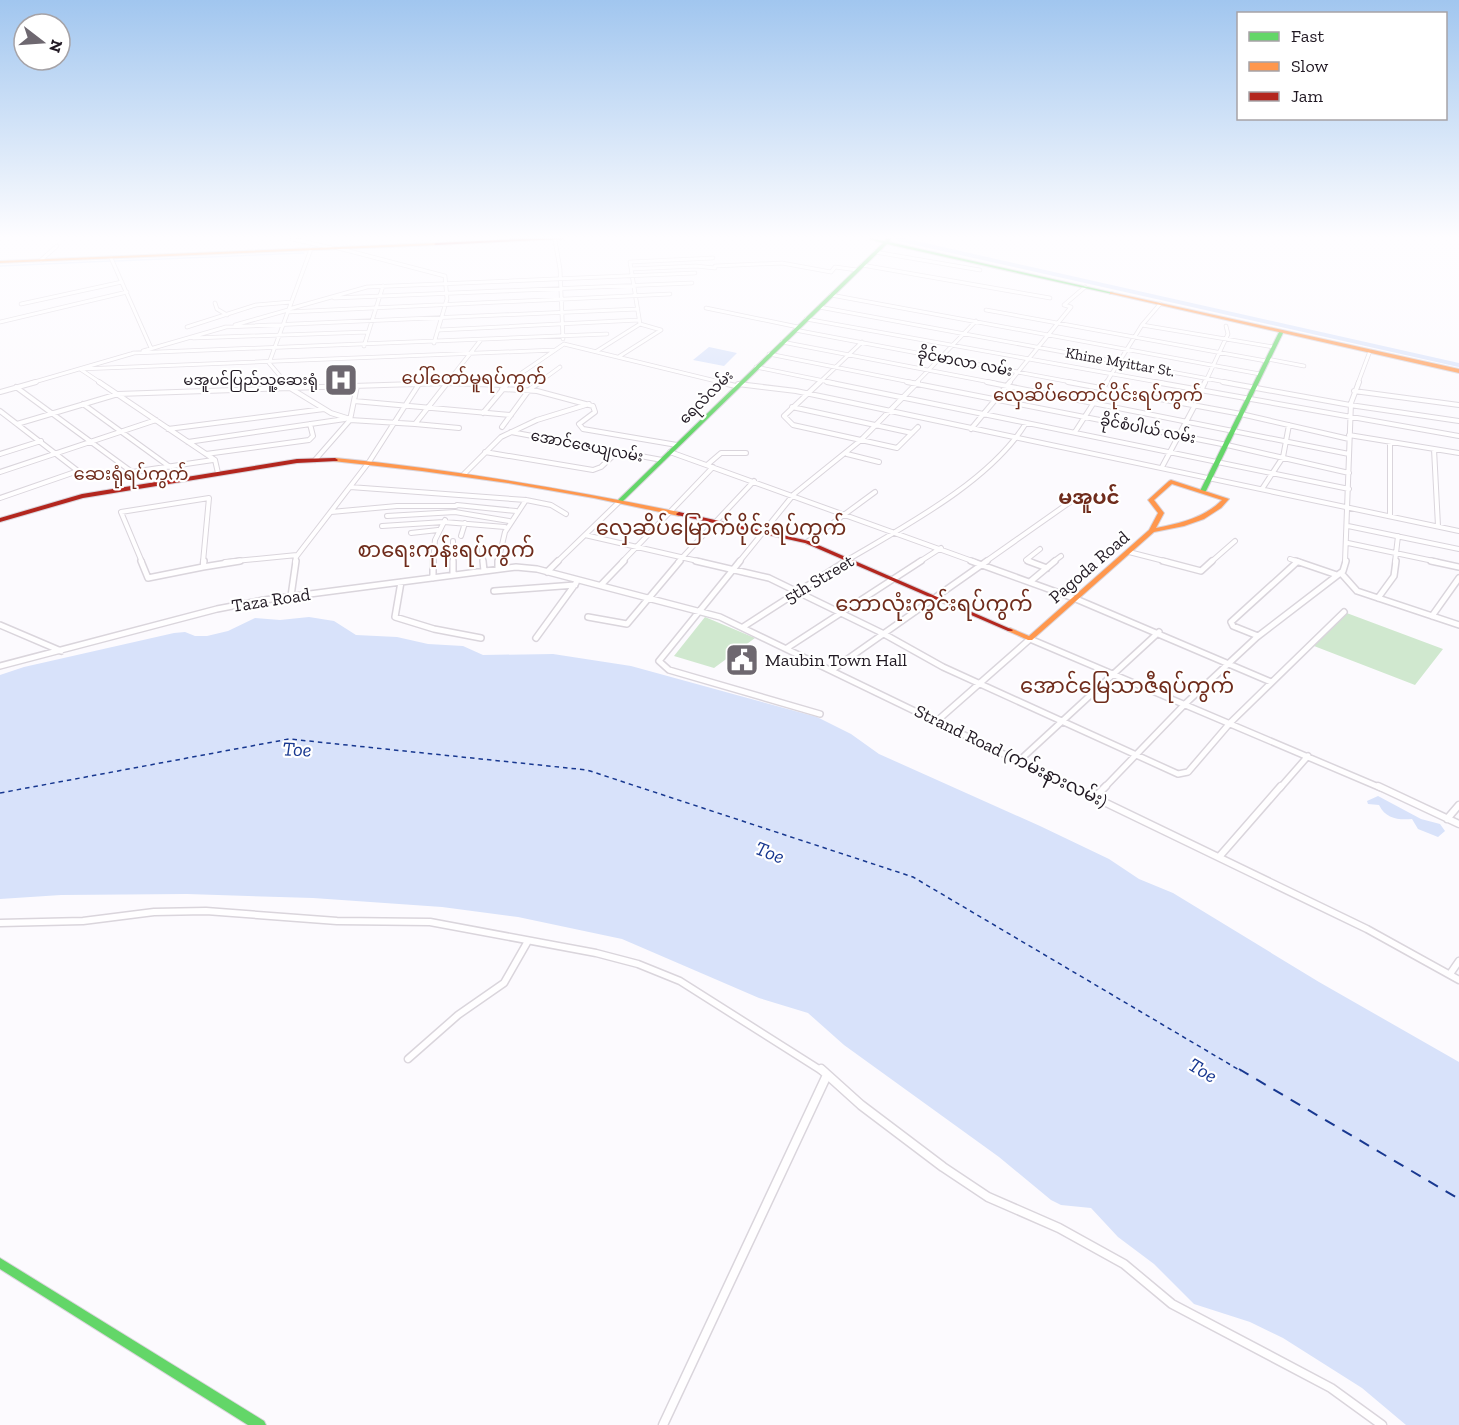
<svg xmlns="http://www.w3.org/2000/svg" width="1459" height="1425" font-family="'Zilla Slab','Noto Sans Myanmar',serif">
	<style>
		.green { fill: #d0e8cf }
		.water { fill: #d8e2fa }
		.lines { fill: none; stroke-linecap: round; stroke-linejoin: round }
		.stream { stroke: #d8e2fa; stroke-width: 1.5 }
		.canal { stroke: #d8e2fa; stroke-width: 4 }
		.ferry-far1 { stroke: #183890; stroke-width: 1.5; stroke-dasharray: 4.5 4; stroke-linecap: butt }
		.ferry { stroke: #183890; stroke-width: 2; stroke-dasharray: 11 9; stroke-linecap: butt }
		.street-far4-casing { stroke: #dad5dc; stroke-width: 4.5 }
		.street-far3-casing { stroke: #dad5dc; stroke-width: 6 }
		.street-far2-casing { stroke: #dad5dc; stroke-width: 8 }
		.street-far1-casing { stroke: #dad5dc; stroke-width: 9 }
		.street-casing { stroke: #dad5dc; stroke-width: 11 }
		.fast-casing { stroke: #dad5dc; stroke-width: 2 }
		.slow-casing { stroke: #dad5dc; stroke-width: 2 }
		.jam-casing { stroke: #dad5dc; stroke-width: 2 }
		.street-far4 { stroke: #fffeff; stroke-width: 3 }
		.street-far3 { stroke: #fffeff; stroke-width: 4 }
		.street-far2 { stroke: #fffeff; stroke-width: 5 }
		.street-far1 { stroke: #fffeff; stroke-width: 6 }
		.street { stroke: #fffeff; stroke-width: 8 }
		.fast { fill: #63d668; fill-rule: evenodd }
		.slow { fill: #ff974d; fill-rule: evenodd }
		.jam { fill: #b3261e; fill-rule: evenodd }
		.labels { text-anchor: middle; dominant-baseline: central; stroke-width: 4.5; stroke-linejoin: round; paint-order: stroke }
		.far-street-label { font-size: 15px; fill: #211923; stroke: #fff }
		.far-poi-label { font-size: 15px; fill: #211923; stroke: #fff; text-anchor: end }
		.far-quarter-label { font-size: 18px; fill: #6f2c1c; stroke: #fff }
		.street-label { font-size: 18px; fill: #211923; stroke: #fff }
		.poi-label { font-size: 18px; fill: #211923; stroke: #fff; text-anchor: start }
		.far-district-label { font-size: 20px; font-weight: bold; fill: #6f2c1c; stroke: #fff }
		.water-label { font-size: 20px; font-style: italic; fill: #183890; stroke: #fff }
		.quarter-label { font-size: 21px; fill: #6f2c1c; stroke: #fff }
	</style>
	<rect width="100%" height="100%" fill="#fcfafe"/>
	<path class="green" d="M1344,612L1443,649L1415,685L1314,646Z
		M705,617L755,638L714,668L674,656Z"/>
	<path class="water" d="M709,347L737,353L724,366L693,360Z
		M309,617L334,621L356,635L397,637L428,644L463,646L483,655L553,654L631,666L817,717L851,734L879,754L1040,826L1109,859L1139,879L1173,893L1319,982L1459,1062V1425H1406L1362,1388L1283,1338L1250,1322L1194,1304L1154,1264L1118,1237L1091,1208L1061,1205L1051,1200L999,1157L844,1045L808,1013L759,998L622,939L518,917L442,907L313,898L187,894L61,895L0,899V675L24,667L174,633L185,632L195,636H207L228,631L255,618L280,620Z
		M1378,796L1421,819L1440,824L1445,831L1438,837L1418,829L1412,819C1398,820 1386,819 1379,805L1368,804L1367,801Z"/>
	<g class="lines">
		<path class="stream" d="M115,261L304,253
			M0,266L110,261"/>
		<path class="canal" d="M898,239L1459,365"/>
		<path class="ferry-far1" d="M0,793L289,739L587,770L913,877L1241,1071"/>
		<path class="ferry" d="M1239,1069L1459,1199"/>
		<g class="street-far4-casing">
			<path id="street-far4" d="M292,239L332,248
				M555,240L560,269L563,339
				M338,248L445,276L447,299L434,343
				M875,252L980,270
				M111,258L151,348
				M41,260L57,246
				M862,265L1050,298
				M715,266L782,263L831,272L835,267L857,270
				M631,269L696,266L715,268
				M831,295L1260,374
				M334,298L692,283
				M215,303L217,309L227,315
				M21,304L122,282
				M819,307L1231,383
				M706,308L798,327
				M289,309L367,287L695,273
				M986,310L1266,361
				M288,312L670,294
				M806,319L1163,383
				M0,322L127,292
				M640,324L661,330
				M235,325L288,310
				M1142,325L1274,347
				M187,327L256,305L291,302
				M225,327L638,309
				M439,330L639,320
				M795,330L1076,383
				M193,338L368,332
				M782,342L995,383
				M364,346L383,286
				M143,351L226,327
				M597,351L640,324L630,262L713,258
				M133,353L607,334
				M769,354L915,383
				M620,356L661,330
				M1267,359L1304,366
				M756,367L834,383
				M31,383L134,353
				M101,383L80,369L555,350
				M286,383L269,363L311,249
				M447,383L480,341
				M507,383L564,344L724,383
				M538,383L560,367
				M819,383L862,342
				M916,383L976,321
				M1009,383L1071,307L1064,305L1085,287
				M1106,383L1142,325L1160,304
				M1205,383L1228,334L1226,326
				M1358,383L1370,351"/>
		</g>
		<g class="street-far3-casing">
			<path id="street-far3" d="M99,382L215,460L218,473
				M285,382L290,388L447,383L505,385
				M718,382L736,386
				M820,382L784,416L793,425L897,448L918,427
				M827,382L1349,489
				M907,382L1227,445L1349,473
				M987,382L1349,454
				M1068,382L1241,414L1349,439
				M1155,382L1459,436
				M1223,382L1350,405L1459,421
				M738,384L796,391L1459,531
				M16,387L132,472L213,460
				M502,389L537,391L593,406L595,412L579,424L583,429L677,445
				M1201,391L1205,382
				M1354,391L1459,405
				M0,392L36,382
				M354,401L511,415
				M83,404L170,467
				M792,407L912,433
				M0,411L78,471
				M483,413L509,382
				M350,420L415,424L448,382
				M17,424L118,394L290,388L331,413L350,419
				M415,424L459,428
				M502,427L529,390L540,382
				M168,429L324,409
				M971,429L1010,382
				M511,432L662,460
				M1075,432L1107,382
				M1349,435L1459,453
				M188,442L345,419
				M1390,442V516
				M1434,449L1438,526
				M485,452L593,470L601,467L617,452
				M670,452L975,562
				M0,454L41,441
				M206,454L309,440L313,436L310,424
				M847,454L879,462
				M315,460L350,420L357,386
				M707,465L721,453H746
				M1162,467L1195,405
				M0,472L156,420
				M464,474L501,437L537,420L589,404
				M350,487L526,500L551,505L566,514
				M1262,489L1283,457L1289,425
				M0,498L78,471
				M457,505L516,511
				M331,512L397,506H456
				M387,516L455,512L509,521
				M382,526L444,522L505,527
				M1348,526L1459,549
				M411,533L438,530
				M585,535L702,562
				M461,536L465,523
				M453,541V562
				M807,542L875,492
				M1348,543L1438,562
				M482,549L483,562
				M1129,552L1168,562
				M1290,559L1300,562
				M142,562L121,512L209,498L203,562
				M225,562L297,555
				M295,562L296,557L369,462L419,384
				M433,562L435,540L445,520
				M498,562L505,532L526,500
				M557,562L620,501
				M622,562L713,467
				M678,562L754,481
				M739,562L794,494L861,440L918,382
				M844,562C903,527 990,482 1026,423
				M919,562L941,548
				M985,562L1073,500
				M1032,562L1026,560L1040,549
				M1053,562L1061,556
				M1211,562L1235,541
				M1345,562L1351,403L1359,382
				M1395,562L1398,536"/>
		</g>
		<g class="street-far2-casing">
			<path id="street-far2" d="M141,561L148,578L203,567
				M433,561V578
				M453,561V575
				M483,561L484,571
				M696,561L769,578L884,634L943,667L1178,774L1188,772L1230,723L1344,612
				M740,561L659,661L669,670L820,714
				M971,561L1076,599L1271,682
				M1028,561L1047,568
				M1163,561L1201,571L1212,561
				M1296,561L1337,575
				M1431,561L1459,567
				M203,567L204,561
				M203,567L240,561
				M498,569V561
				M547,572L558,561
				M1341,573L1357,591L1459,625
				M1031,581L1055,561
				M401,582L395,617L434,629L481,638
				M601,585L624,561
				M494,591L575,585
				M291,596L296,561
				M1378,598L1394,576L1396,561
				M1432,616L1459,578
				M588,617L627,624L680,561
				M0,625L61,651
				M743,627L846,561
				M1258,636L1233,626L1231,622L1297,562
				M536,638L576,583
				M787,648L921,561
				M0,666L217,609L264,600L516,567L537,569L720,617L1074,788
				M832,670L987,561
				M938,720L1030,639L1381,788
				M1020,760L1159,632
				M1104,788L1185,704L1257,637L1343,571L1346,561
				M1280,788L1308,756"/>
		</g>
		<g class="street-far1-casing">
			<path id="street-far1" d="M1071,786L1367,929L1459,980
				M1378,786L1459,824
				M1096,796L1106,786
				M1447,819L1459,805
				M1219,857L1281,786
				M0,923L83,921L154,912L206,911L337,921L430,922L596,953L638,964L680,981L822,1071
				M1450,974L1459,961
				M408,1059L458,1015L504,983L528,941"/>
		</g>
		<g class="street-casing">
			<path id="street" d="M821,1069L861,1105L943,1167L988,1197L1059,1228L1124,1264L1172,1304L1331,1388L1382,1425
				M663,1425L827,1075"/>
		</g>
		<g class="fast-casing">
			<path id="fast" d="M870,239L885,241L886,239H891L889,242L1114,293L1112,294L887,244L622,502H618V500L883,243Z
				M1280,330L1284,331L1206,491L1203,493L1201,492L1200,491Z
				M0,1258L264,1421L266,1425H248L0,1269Z"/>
		</g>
		<g class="slow-casing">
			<path id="slow" d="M437,243V245H436L0,263V261Z
				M1110,292L1459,369V373L1112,294H1110Z
				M335,458C451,469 565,489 679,512L682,514L679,516L594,498L508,483L422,471L333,461L332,460Z
				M1171,480L1229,499L1221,508L1204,519L1184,526L1154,532L1032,640H1028L1008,631L1007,630L1008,629L1010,628L1029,636L1149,530L1158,513L1148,500L1169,481ZM1172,484L1222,500C1204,518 1181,523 1156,528L1164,513L1154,500Z"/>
		</g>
		<g class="jam-casing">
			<path id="jam" d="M520,239H563L436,245L434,244L436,243Z
				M335,458L338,460L337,461L297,463L83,498L0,522V518L82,494L297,459Z
				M679,512L809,541L1013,630L1012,631H1008L805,543L677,515L676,514Z"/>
		</g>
		<use href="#street-far4" class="street-far4"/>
		<use href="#street-far3" class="street-far3"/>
		<use href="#street-far2" class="street-far2"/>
		<use href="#street-far1" class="street-far1"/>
		<use href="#street" class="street"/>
		<use href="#fast" class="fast"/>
		<use href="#slow" class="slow"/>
		<use href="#jam" class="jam"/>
	</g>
	<linearGradient id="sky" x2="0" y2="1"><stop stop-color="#a1c6ef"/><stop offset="0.54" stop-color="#fefdff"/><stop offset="1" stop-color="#fefdff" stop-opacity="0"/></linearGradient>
	<rect width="1459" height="439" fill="url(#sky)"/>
	<defs>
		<g id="hospital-square" transform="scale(1.725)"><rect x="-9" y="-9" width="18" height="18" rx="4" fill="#6e6870" stroke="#fff"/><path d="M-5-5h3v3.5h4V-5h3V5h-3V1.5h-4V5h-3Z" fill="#fff"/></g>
		<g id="civic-square" transform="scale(1.725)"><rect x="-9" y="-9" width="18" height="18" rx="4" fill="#6e6870" stroke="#fff"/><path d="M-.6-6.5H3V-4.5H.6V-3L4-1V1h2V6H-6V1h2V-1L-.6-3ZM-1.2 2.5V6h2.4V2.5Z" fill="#fff"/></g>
	</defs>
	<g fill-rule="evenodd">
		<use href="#hospital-square" x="341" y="380"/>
		<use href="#civic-square" x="742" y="660"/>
	</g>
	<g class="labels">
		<g class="far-street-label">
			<text transform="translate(965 362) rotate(11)">ခိုင်မာလာ လမ်း</text>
			<text transform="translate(1120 362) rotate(10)">Khine Myittar St.</text>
			<text transform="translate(706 397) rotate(-45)">ရေလဲလမ်း</text>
			<text transform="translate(1148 429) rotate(11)">ခိုင်စံပါယ် လမ်း</text>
			<text transform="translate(587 446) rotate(11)">အောင်ဇေယျလမ်း</text>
		</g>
		<g class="far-poi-label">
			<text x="318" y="380">မအူပင်ပြည်သူ့ဆေးရုံ</text>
		</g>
		<g class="far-quarter-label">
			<text x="474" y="378">ပေါ်တော်မူရပ်ကွက်</text>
			<text x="1098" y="395">လှေဆိပ်တောင်ပိုင်းရပ်ကွက်</text>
			<text x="131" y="474">ဆေးရုံရပ်ကွက်</text>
		</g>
		<g class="street-label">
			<text transform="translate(1089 567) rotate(-41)">Pagoda Road</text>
			<text transform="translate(819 579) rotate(-31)">5th Street</text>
			<text transform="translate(271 600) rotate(-9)">Taza Road</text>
			<text transform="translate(1011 756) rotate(26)">Strand Road (ကမ်းနားလမ်း)</text>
		</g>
		<g class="poi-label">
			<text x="765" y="660">Maubin Town Hall</text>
		</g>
		<g class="far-district-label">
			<text x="1089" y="497">မအူပင်</text>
		</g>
		<g class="water-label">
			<text transform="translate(297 749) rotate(2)">Toe</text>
			<text transform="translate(770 852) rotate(21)">Toe</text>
			<text transform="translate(1203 1070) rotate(31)">Toe</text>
		</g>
		<g class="quarter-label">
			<text x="721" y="527">လှေဆိပ်မြောက်ပိုင်းရပ်ကွက်</text>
			<text x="446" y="549">စာရေးကုန်းရပ်ကွက်</text>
			<text x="934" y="603">ဘောလုံးကွင်းရပ်ကွက်</text>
			<text x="1127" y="685">အောင်မြေသာဇီရပ်ကွက်</text>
		</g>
	</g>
	<rect x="1237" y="12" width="210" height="108" fill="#ffffff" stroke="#a6a3a7" stroke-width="1.5"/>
	<rect x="1249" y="32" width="30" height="9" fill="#63d668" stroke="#a6a3a7" stroke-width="1.5"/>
	<text x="1291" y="42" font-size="18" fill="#211923">Fast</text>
	<rect x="1249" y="62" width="30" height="9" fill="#ff974d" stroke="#a6a3a7" stroke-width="1.5"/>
	<text x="1291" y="72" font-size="18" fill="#211923">Slow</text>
	<rect x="1249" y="92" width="30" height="9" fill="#b3261e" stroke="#a6a3a7" stroke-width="1.5"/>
	<text x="1291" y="102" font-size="18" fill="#211923">Jam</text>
	<g transform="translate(42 42) rotate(107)"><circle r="28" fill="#ffffff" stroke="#a6a3a7" stroke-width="1.5"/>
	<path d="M0-4.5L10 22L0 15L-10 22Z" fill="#6e6870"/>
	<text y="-9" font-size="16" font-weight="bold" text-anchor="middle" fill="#211923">N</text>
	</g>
</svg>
